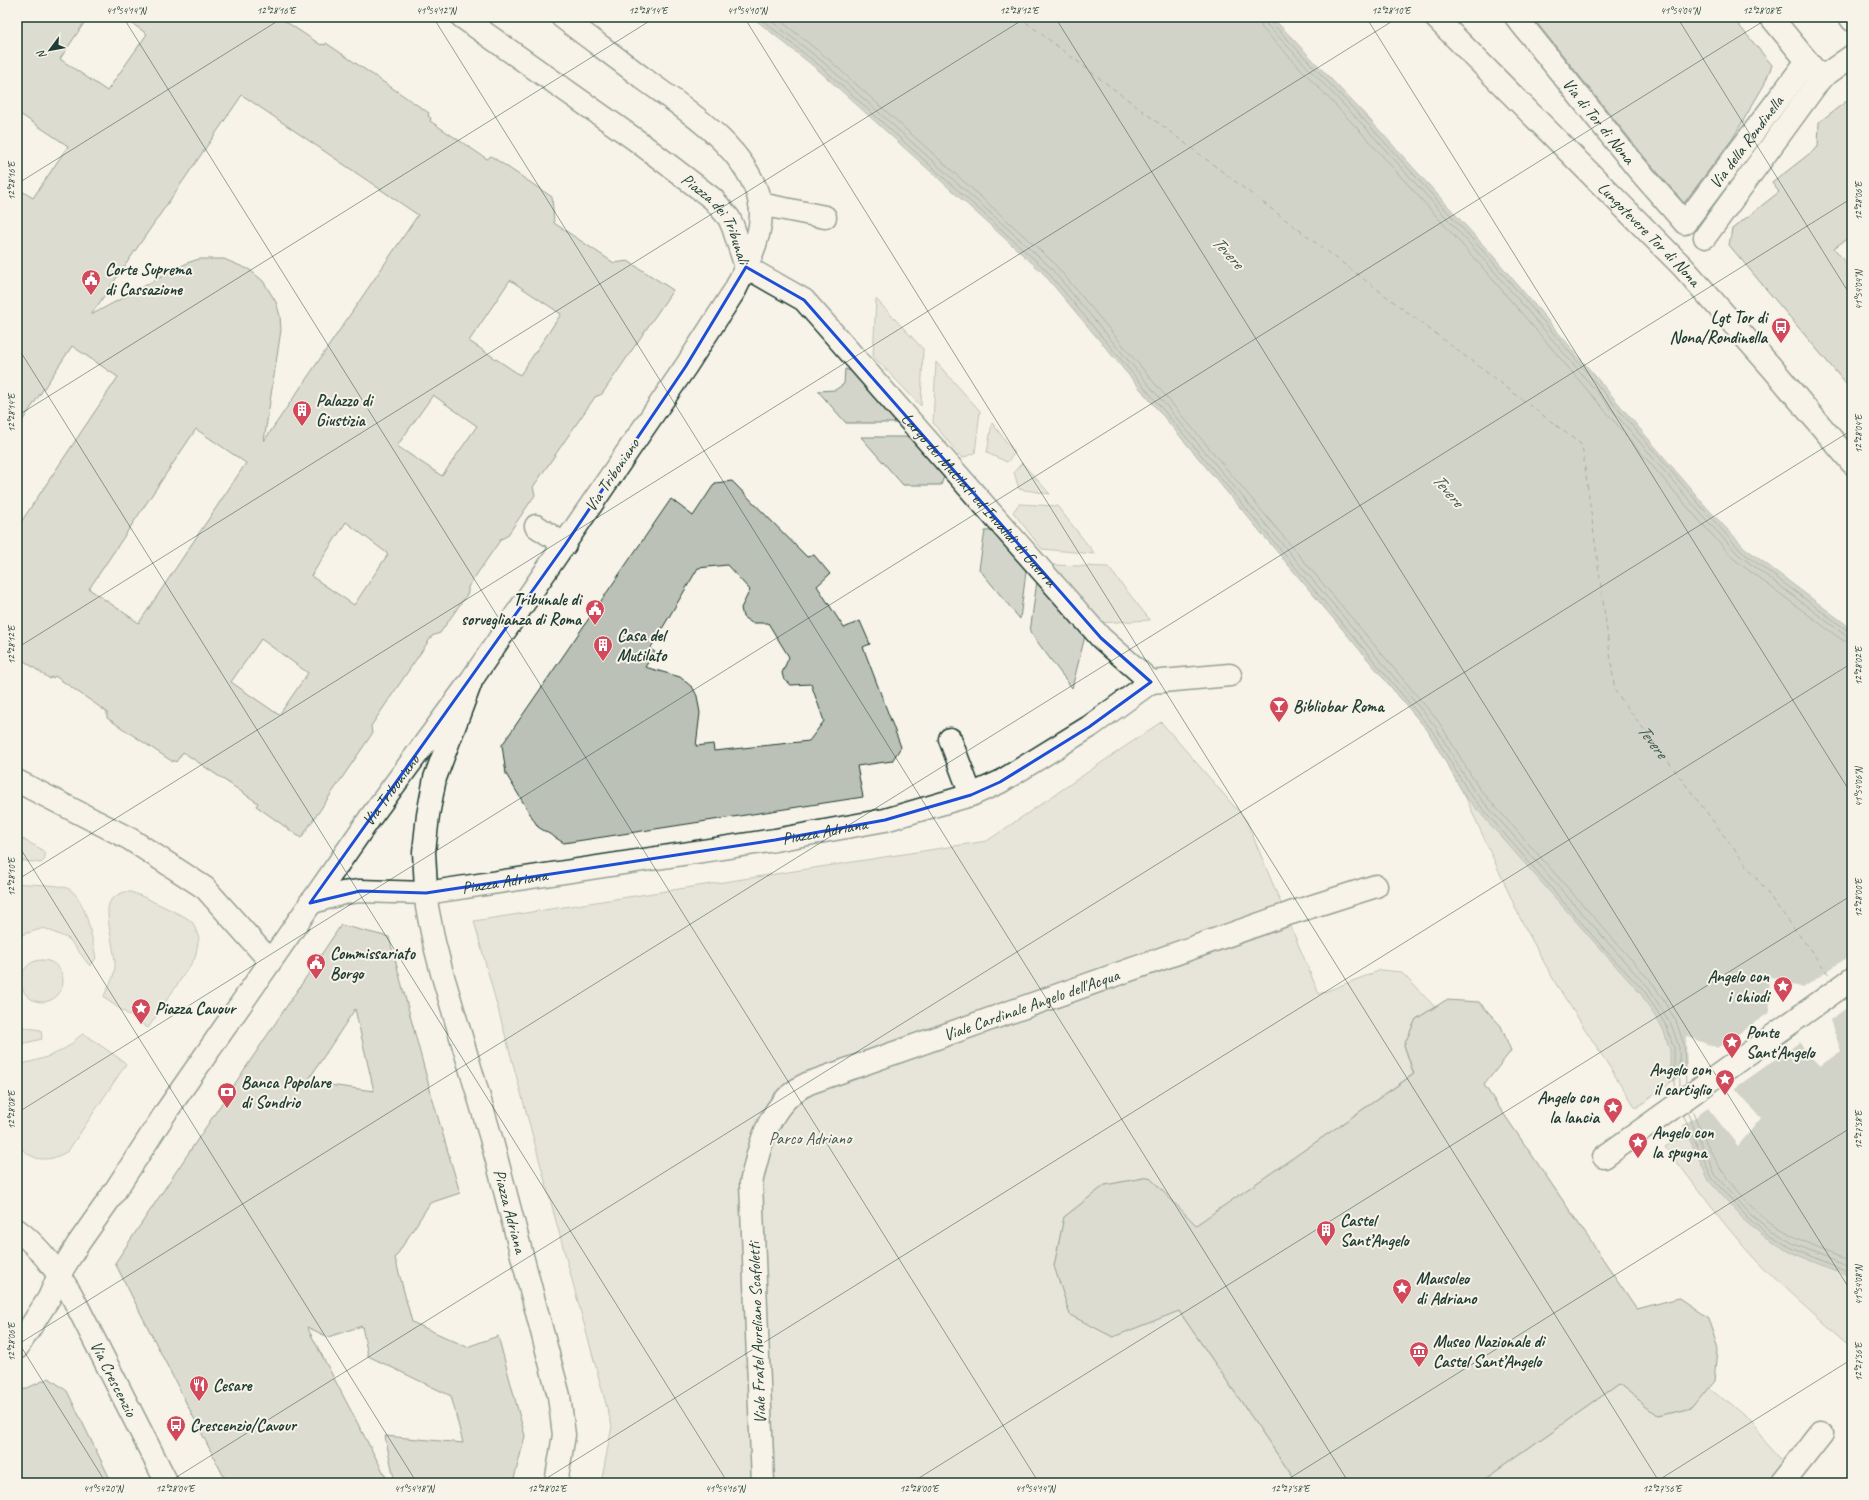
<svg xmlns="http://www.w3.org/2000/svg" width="1869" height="1500" font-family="Caveat,sans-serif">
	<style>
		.green { fill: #d3d5ca; stroke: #79897f }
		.water { fill: #a4ada3; stroke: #6f8077 }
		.pier { fill: #f7f3e8 }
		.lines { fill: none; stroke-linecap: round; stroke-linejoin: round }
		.shore { stroke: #546a60; stroke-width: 1 }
		.ferry { stroke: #405950; stroke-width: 1; stroke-dasharray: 5 4; stroke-linecap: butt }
		.building { fill: #bbc1b6; stroke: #1f3d34; fill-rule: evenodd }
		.minor-casing { stroke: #1f3d34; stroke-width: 25 }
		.major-casing { stroke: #1f3d34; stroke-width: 25 }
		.minor { stroke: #f7f3e8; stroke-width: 22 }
		.major { stroke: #f7f3e8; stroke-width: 22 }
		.marked { fill: none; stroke: #1d4ed8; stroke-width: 3; stroke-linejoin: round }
		.ticks { fill: none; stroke: #1f3d34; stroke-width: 1; stroke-opacity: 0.45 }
		.labels { text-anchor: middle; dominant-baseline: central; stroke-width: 4; stroke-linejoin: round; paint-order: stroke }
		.street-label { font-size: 17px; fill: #1f3d34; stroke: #f7f3e8 }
		.poi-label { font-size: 17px; font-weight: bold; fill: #1f3d34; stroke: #f7f3e8; text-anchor: start }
		.park-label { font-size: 17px; fill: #435b52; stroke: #f7f3e8 }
		.water-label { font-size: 18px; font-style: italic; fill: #405950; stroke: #f7f3e8 }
		.neatline { fill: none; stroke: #1f3d34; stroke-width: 1.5 }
		.ticks-label { font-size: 10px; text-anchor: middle; fill: #1f3d34 }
	</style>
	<rect width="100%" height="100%" fill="#f7f3e8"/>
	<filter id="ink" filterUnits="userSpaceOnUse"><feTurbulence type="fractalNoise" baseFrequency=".025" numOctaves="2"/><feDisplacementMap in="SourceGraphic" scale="8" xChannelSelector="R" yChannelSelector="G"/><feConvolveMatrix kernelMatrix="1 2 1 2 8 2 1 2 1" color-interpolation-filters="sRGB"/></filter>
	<g filter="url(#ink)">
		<path class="green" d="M876,299L923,349L921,406L873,356Z
			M1100,321L1625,958L1687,1071L1636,1108L1556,984L1521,920L1465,796L1428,731L1090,329Z
			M936,362L980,411L975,453L962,458L933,423Z
			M845,369L854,372L903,423H846L818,391L835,390L844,384Z
			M992,423L1015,453L1007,462L987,453Z
			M861,437H916L946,471L941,485H903Z
			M1022,463L1050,494L1019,489L1014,472Z
			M1019,504L1057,506L1095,554L1042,549L1013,512Z
			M1000,530L1027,564L1020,619L979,569L985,531Z
			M1053,565L1108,567L1150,620L1099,623Z
			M1037,581L1085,636L1072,688L1030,632Z
			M1161,722L1246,820L1319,994L1381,970L1401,972L1435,1007L1416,1019L1404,1045L1413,1074L1196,1226L1149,1177L1105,1185L1064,1217L1054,1266L1179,1311L1297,1483H601L612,1426L474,921L987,841Z
			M17,836L41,849L45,854V859L41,863L17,860Z
			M17,883C30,885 56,884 67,888C86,896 92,940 96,958L90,966L69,939L44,928L24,934L17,938Z
			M124,892H131L146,898L187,918L193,923L199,938L195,958L148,1028L107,1000L104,996C109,985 114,979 115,967C116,950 102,911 111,900C114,897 119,894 124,892Z
			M21 981a21 21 0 1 1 42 0a21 21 0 1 1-42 0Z
			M17,1023L27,1028L41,1030L42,1039L17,1045Z
			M84,1034L123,1061L126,1064L68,1151C58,1157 48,1161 36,1158C32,1156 26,1154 23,1150C13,1138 17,1083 17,1065C35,1061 52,1057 67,1047C73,1044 77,1036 84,1034Z
			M1700,1132L1852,1236V1349C1815,1316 1776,1284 1744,1247C1716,1215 1692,1180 1665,1147L1686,1134Z
			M1619,1384L1659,1416L1691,1408L1708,1386L1743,1416L1803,1483H1479Z"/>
		<path class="water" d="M752,17H1272L1371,121L1494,257L1708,509L1745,548L1852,629V1277L1790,1252L1765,1237L1745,1221L1709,1181L1678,1114L1670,1084V1050L1663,1029L1641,994L1603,952L1465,796L1428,731L1042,272L817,69Z"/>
		<path class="pier" d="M1852,954V1004L1830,1020L1841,1051L1820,1066L1806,1052L1800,1042L1735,1088L1761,1118L1738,1146L1708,1108L1681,1127L1668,1085L1687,1071L1686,1038L1688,1037L1718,1048L1770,1012L1768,976L1803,988Z"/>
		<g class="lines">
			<path class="shore" d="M758,17L820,66L1045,269L1431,729L1469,793L1605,950L1645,992L1667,1027L1674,1048V1083L1676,1091
				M766,17L823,62L1049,266L1435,726L1473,790L1649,989L1671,1024L1679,1047L1680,1087
				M776,17L827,58L1053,262L1439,722L1478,787L1654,985L1676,1021L1684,1045L1686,1084
				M1258,17L1262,28L1360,131L1482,267L1697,518L1735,560L1842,640L1852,643
				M1264,17L1267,25L1365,127L1487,263L1701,514L1739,555L1845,635L1852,637
				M1269,17L1270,21L1368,124L1491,260L1705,511L1742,552L1848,631L1852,632
				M1692,1109C1708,1153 1734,1198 1774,1225C1798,1241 1825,1251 1852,1260
				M1687,1112L1716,1176L1751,1215L1770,1230L1794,1244L1852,1267
				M1683,1115L1712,1178L1748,1218L1767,1234L1792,1248L1852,1273"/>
			<g class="ferry">
				<path id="s1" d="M1019,17L1582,445L1615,691L1833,980"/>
				<path d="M1846,996L1852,1005"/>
			</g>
		</g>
		<path class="building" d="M17,17H88L60,59L107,91L147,34L123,17H279L321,45L322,44L325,45L326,43L429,113L428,116L431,118L430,121L487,159L491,156L552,197L554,223L614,263L628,261L673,290L602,394L595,397L533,487L535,495L507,536L501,539L468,587V593L440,633L432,636L371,726L372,734L301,838L256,806L258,803L183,752L176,762L174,760L173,762L107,718V712L55,676L53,678L51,677L50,679L17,656V528L118,377L72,346L17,429V188L33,198L68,146L17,112ZM242,95L418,215L264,441L281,330L280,316L276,302L263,281L250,270L224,259H199L187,263L91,315ZM510,280L561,314L520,375L469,341ZM433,395L477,426L442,476L397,446ZM196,429L246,463L139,623L89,589ZM346,522L388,554L354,605L311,576ZM261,639L308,673L279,715L231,682Z
			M1532,17H1732L1772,65L1764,85L1733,138L1684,203L1646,159Z
			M1852,97V235L1834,248L1852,271V391L1729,245L1732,229L1779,192L1772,183L1818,147L1819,122Z
			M732,481L807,557L814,555L830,574L817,586L844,628L860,621L870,644L863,647L901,747L892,761L857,766L863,797L564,843L538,827L506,774L502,745L671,499L693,516L715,483ZM727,565L750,590L741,608L743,617L752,623H768L789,657L782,673L784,680L791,685L811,684L824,721L809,741L714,751L713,744L696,746L700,713L697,696L693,688L680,677L645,667L655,652L650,649L698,568Z
			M341,925L389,937L432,1097L460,1193L430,1203L395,1258L412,1322L467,1347L498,1336L525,1436L513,1483H395L385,1436L463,1443L451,1396L368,1356L362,1326L328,1337L307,1327L389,1483H227L115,1263ZM355,1009L374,1091L307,1082Z
			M1446,1000L1479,1002L1501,1026L1511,1051L1484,1085L1637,1309L1679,1298L1708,1318L1718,1350L1715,1379L1691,1408L1659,1416L1619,1384L1479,1483H1297L1179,1311L1113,1337L1070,1315L1054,1266L1064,1217L1105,1185L1149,1177L1196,1225L1414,1074L1404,1045L1416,1019Z
			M49,1378L67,1391L112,1483H17V1400L23,1390Z"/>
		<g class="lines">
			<g class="minor-casing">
				<g id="minor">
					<path id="s2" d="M562,17C589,38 617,58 644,79C685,109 749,149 760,203C764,224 755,248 746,267L804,300L1101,638L1151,682L1230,675"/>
					<path id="s3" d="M1516,17L1636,167L1685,223L1807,61"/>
					<path d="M1771,17L1817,73"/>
					<path d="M1850,17L1852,20"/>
					<path d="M760,204L825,217"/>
					<path d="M1705,237L1821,78L1852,56"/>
					<path d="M536,526L565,545"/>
					<path d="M950,739L971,795"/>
					<path d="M17,781L130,839L205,888L270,961"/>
					<path id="s4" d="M310,903L343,893L360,891L426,893L775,840L885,820L971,795L1000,782L1089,727L1151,682"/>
					<path d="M1604,1157L1852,979"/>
					<path id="s5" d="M17,1230C39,1246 57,1271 71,1294L167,1483"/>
					<path id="s6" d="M17,1348L49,1298L59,1275L78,1244L111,1197L166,1112L370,818L467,686"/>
					<path id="s7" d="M763,1483L751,1183C760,1144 769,1101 809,1083L1291,913L1376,886"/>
					<path d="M1782,1483L1822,1432"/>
				</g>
			</g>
			<g class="major-casing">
				<g id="major">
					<path id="s8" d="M462,17L636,140L713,199L729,218L733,227L746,267L735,290L686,366L472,679L435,778L428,815L424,852L425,870L427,907L434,942L442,973L491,1138L559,1396L564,1435L556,1483"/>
					<path id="s9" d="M1435,17L1682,266L1773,369L1852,463"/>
				</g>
			</g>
			<use href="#minor" class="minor"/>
			<use href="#major" class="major"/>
		</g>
	</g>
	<path d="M0 0H1869V1500H0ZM746,267L804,300L1101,638L1151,682L1089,727L1000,782L971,795L885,820L775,840L426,893L360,891L310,903L565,545L686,366Z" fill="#f7f3e8" fill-opacity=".55" fill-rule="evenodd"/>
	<path class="marked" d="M746,267L804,300L1101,638L1151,682L1089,727L1000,782L971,795L885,820L775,840L426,893L360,891L310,903L565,545L686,366Z"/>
	<path class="ticks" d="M123,17L1039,1483M433,17L1349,1483M744,17L1660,1483M1055,17L1852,1293M1366,17L1852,795M1677,17L1852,298M17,184L284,17M17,346L728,1483M17,416L656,17M17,648L1027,17M17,843L417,1483M17,880L1399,17M17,1113L1770,17M17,1340L106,1483M17,1345L1852,198M167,1483L1852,430M539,1483L1852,663M911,1483L1852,895M1282,1483L1852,1127M1654,1483L1852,1359"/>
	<defs>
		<g id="civic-pin" transform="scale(1)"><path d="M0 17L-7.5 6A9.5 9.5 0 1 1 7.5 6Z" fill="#d1495b" stroke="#f7f3e8"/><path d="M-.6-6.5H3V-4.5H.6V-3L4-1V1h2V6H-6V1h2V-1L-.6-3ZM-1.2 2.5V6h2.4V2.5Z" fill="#fff"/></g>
		<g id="bus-pin" transform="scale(1)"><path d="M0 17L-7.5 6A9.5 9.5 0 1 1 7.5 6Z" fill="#d1495b" stroke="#f7f3e8"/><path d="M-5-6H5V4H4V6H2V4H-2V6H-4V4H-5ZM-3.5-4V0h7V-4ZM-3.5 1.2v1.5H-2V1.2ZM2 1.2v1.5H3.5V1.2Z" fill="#fff"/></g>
		<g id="building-pin" transform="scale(1)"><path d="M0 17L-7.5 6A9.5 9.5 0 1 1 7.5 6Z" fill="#d1495b" stroke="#f7f3e8"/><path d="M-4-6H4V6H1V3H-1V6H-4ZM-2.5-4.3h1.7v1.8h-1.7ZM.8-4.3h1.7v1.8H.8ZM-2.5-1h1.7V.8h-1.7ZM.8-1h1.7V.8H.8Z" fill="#fff"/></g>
		<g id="bar-pin" transform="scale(1)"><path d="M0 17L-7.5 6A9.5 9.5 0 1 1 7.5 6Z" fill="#d1495b" stroke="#f7f3e8"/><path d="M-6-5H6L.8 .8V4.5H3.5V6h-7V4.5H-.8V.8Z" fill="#fff"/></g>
		<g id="sight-pin" transform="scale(1)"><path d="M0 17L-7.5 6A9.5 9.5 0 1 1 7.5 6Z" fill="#d1495b" stroke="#f7f3e8"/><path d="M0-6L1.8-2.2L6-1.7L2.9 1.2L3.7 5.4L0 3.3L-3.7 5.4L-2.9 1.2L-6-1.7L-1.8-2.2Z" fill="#fff"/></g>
		<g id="bank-pin" transform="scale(1)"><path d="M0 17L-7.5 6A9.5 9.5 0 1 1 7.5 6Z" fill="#d1495b" stroke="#f7f3e8"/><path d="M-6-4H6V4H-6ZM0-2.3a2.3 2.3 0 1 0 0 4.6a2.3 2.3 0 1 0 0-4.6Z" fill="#fff"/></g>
		<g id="museum-pin" transform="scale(1)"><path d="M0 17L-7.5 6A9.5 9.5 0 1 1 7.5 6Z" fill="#d1495b" stroke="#f7f3e8"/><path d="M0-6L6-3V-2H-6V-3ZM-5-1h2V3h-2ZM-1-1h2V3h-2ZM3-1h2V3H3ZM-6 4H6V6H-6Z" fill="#fff"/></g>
		<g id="restaurant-pin" transform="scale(1)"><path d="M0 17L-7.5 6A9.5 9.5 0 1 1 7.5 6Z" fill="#d1495b" stroke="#f7f3e8"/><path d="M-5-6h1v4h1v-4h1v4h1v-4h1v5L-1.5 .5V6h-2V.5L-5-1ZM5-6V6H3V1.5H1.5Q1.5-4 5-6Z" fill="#fff"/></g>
	</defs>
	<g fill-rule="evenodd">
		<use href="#civic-pin" x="91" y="279"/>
		<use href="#bus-pin" x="1781" y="327"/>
		<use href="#building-pin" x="302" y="410"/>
		<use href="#civic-pin" x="595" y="609"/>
		<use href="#building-pin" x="603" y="645"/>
		<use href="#bar-pin" x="1279" y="706"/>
		<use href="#civic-pin" x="316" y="963"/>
		<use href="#sight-pin" x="1783" y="986"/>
		<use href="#sight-pin" x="141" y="1008"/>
		<use href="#sight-pin" x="1732" y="1042"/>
		<use href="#sight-pin" x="1725" y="1079"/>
		<use href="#bank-pin" x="227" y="1092"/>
		<use href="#sight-pin" x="1613" y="1107"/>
		<use href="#sight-pin" x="1638" y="1142"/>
		<use href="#building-pin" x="1326" y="1230"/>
		<use href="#sight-pin" x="1402" y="1288"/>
		<use href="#museum-pin" x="1419" y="1351"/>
		<use href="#restaurant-pin" x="199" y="1385"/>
		<use href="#bus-pin" x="176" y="1425"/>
	</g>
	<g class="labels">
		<g class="street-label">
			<text stroke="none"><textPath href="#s3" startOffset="133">Via di Tor di Nona</textPath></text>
			<text stroke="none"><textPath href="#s3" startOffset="368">Via della Rondinella</textPath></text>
			<text stroke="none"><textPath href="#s8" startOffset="328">Piazza dei Tribunali</textPath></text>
			<text stroke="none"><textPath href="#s9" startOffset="305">Lungotevere Tor di Nona</textPath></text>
			<text transform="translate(612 475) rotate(-56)">Via Triboniano</text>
			<text stroke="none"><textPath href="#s2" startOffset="675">Largo dei Mutilati ed Invalidi di Guerra</textPath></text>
			<text stroke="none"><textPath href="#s6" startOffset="672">Via Triboniano</textPath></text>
			<text stroke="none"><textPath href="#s4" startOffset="521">Piazza Adriana</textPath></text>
			<text stroke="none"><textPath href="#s4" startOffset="197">Piazza Adriana</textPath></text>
			<text stroke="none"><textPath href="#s7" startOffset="656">Viale Cardinale Angelo dell'Acqua</textPath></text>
			<text stroke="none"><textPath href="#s8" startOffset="1433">Piazza Adriana</textPath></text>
			<text transform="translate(757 1333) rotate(-92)">Viale Fratel Aureliano Scafoletti</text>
			<text stroke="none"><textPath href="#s5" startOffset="179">Via Crescenzio</textPath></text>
		</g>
		<g class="poi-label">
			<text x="105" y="269">Corte Suprema<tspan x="105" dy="20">di Cassazione</tspan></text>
			<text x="1767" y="317" text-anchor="end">Lgt Tor di<tspan x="1767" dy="20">Nona/Rondinella</tspan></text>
			<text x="316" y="400">Palazzo di<tspan x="316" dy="20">Giustizia</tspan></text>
			<text x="581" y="599" text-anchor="end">Tribunale di<tspan x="581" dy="20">sorveglianza di Roma</tspan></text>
			<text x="617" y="635">Casa del<tspan x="617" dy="20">Mutilato</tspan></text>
			<text x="1293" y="706">Bibliobar Roma</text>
			<text x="330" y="953">Commissariato<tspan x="330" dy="20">Borgo</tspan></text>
			<text x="1769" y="976" text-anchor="end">Angelo con<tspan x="1769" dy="20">i chiodi</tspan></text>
			<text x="155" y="1008">Piazza Cavour</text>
			<text x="1746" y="1032">Ponte<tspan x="1746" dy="20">Sant'Angelo</tspan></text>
			<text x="1711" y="1069" text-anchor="end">Angelo con<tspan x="1711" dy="20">il cartiglio</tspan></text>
			<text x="241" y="1082">Banca Popolare<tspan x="241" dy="20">di Sondrio</tspan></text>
			<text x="1599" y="1097" text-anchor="end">Angelo con<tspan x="1599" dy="20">la lancia</tspan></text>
			<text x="1652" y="1132">Angelo con<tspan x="1652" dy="20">la spugna</tspan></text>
			<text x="1340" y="1220">Castel<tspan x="1340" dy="20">Sant’Angelo</tspan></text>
			<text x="1416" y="1278">Mausoleo<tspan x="1416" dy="20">di Adriano</tspan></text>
			<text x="1433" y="1341">Museo Nazionale di<tspan x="1433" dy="20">Castel Sant’Angelo</tspan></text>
			<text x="213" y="1385">Cesare</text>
			<text x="190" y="1425">Crescenzio/Cavour</text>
		</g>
		<g class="park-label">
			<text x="810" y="1138">Parco Adriano</text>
		</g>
		<g class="water-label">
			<text transform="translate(1228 252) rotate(47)">Tevere</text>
			<text transform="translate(1448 490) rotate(49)">Tevere</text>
			<text stroke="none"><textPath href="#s1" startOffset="1018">Tevere</textPath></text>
		</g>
	</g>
	<rect width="1869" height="1500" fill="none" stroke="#f7f3e8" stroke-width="44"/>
	<g transform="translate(50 50) rotate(238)" stroke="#f7f3e8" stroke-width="3" paint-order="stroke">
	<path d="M0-3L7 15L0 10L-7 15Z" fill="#1f3d34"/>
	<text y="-6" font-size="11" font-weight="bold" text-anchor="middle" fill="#1f3d34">N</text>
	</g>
	<rect x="22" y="22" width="1825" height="1456" class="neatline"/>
	<g class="ticks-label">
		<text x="126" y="14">41°54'14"N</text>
		<text x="276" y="14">12°28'16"E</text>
		<text x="436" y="14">41°54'12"N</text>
		<text x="648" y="14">12°28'14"E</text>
		<text x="747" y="14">41°54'10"N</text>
		<text x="1019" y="14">12°28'12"E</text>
		<text x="1391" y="14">12°28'10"E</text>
		<text x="1680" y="14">41°54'04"N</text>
		<text x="1762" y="14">12°28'08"E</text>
		<text transform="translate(11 181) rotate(-90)" y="4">12°28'16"E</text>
		<text transform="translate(1858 201) rotate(-90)" y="4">12°28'06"E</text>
		<text transform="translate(1858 290) rotate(-90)" y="4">41°54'04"N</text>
		<text transform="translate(11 413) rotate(-90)" y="4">12°28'14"E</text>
		<text transform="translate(1858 434) rotate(-90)" y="4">12°28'04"E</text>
		<text transform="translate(11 645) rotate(-90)" y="4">12°28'12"E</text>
		<text transform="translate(1858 666) rotate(-90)" y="4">12°28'02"E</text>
		<text transform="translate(1858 787) rotate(-90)" y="4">41°54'06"N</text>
		<text transform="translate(11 877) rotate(-90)" y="4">12°28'10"E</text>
		<text transform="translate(1858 898) rotate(-90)" y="4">12°28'00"E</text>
		<text transform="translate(11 1110) rotate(-90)" y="4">12°28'08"E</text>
		<text transform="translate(1858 1130) rotate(-90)" y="4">12°27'58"E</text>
		<text transform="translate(1858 1285) rotate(-90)" y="4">41°54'08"N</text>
		<text transform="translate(11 1342) rotate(-90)" y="4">12°28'06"E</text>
		<text transform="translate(1858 1362) rotate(-90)" y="4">12°27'56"E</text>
		<text x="103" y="1492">41°54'20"N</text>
		<text x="175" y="1492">12°28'04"E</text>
		<text x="414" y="1492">41°54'18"N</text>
		<text x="547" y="1492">12°28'02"E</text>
		<text x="725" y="1492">41°54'16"N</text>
		<text x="919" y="1492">12°28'00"E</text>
		<text x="1035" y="1492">41°54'14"N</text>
		<text x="1290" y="1492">12°27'58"E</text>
		<text x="1662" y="1492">12°27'56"E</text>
	</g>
</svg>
